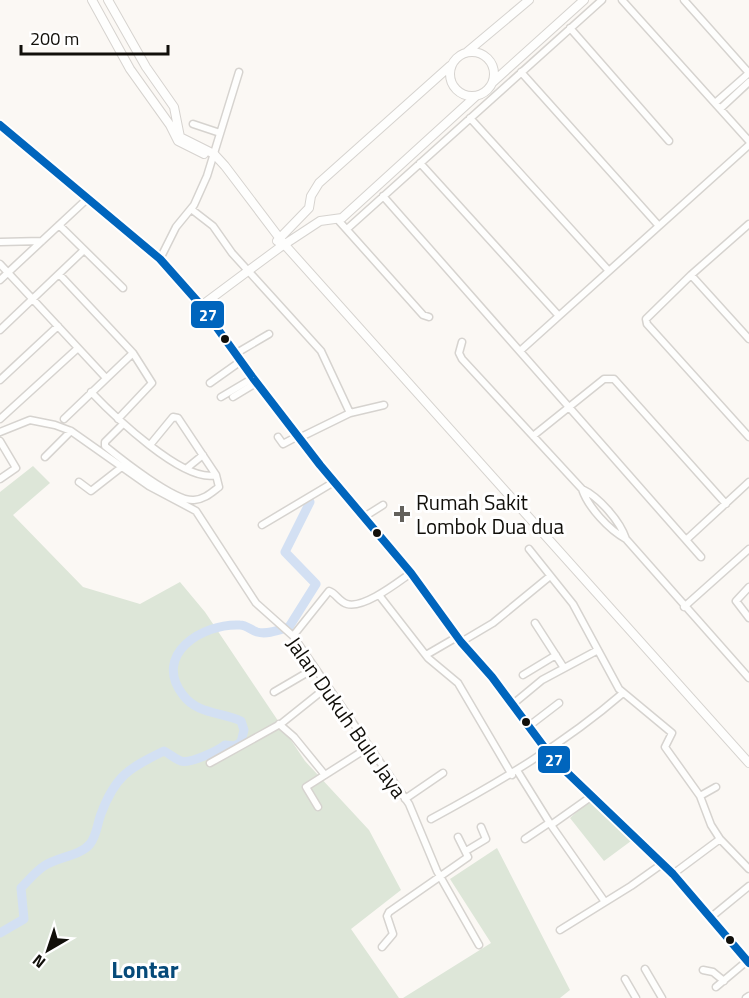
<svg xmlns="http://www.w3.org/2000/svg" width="749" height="998" font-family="'Titillium Web',sans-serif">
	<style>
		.green { fill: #dde6d8 }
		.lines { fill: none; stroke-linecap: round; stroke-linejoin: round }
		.river { stroke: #d3e0f3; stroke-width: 9 }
		.minor-casing { stroke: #d6d3cf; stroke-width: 9 }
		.tertiary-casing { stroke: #d6d3cf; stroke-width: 10 }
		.minor { stroke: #fefefd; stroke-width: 6 }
		.tertiary { stroke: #fefefd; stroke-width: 8 }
		.bus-1-casing { stroke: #fff; stroke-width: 12 }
		.bus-1 { stroke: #0065bd; stroke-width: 8 }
		.bus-dot { fill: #110f0a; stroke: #fff; stroke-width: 2 }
		.poi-dot { fill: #63615c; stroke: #fff; stroke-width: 2 }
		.labels { text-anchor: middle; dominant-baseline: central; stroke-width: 6; stroke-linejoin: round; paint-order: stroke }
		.poi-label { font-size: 21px; fill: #110f0a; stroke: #fff; text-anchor: start }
		.street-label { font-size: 21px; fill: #110f0a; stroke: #fff }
		.quarter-label { font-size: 24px; font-weight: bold; fill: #064a79; stroke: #fff }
		.line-badge { stroke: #fff; stroke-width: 2 }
		.badge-label { font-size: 16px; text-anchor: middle; font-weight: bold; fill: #fff }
	</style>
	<rect width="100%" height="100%" fill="#fbf8f4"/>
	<path class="green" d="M33,466L50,483L13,515L83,587L140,604L180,582L205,612L305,761L369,830L401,890L351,929L399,998H0V492Z
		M589,801L631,841L604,861L570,818Z
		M497,848L570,990L560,998H403L491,943L450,879Z"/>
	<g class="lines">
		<path class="river" d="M0,933L24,919L21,888C28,881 35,872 44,866C57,857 80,856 90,844C97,835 97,824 101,814C115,776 129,768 164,751C170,754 175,759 181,761C189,764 218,751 225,745L235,746L241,742L244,730L241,721C221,712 197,714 183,695C152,655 202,623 240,625C246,625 251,630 257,632C267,635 279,630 289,627L316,584L285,552L310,502"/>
		<g class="minor-casing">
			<path id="minor" d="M622,0L749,141
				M684,0L749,73
				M570,28L669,141
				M521,72L659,226
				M715,103L749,73
				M720,109L749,82
				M470,118L609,271
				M193,124L220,133
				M420,163L559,316
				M383,196L701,557
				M191,209L213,226L232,253L321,351L350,413
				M342,218L339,221L423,315L429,317
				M749,224L691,275L646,319L647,324L749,437
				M59,225L123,288
				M347,229L602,0
				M0,242L42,241
				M160,259L176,227L194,205L207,176L239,72
				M0,264L106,378
				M59,274L133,353L152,383L118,419
				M691,275L749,339
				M0,280L87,199
				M0,330L84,250
				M462,342L459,353L462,359L582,489C599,497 620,521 626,539
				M520,351L749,145
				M235,354L269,334
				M0,380L58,326
				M210,383L241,361
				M91,392C112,414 184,484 216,475
				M221,397L253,378
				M233,397L256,383
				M0,419L78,348
				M64,419L133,353
				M123,424L105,442V446C121,459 175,502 194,500C205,499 211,493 219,487L216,475L178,418L173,417L150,445
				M0,432L30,420L55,425L71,431L149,486L196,511L256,603L293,636L409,804L437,871L479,945
				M533,436L604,379H614L726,504
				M278,437L283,444L298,436
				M299,438L350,413L384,405
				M0,441L16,468L0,479
				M45,457L71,431
				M187,468L203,455
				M79,482L91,491L123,466
				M582,489C588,507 609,530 626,539L749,678
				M364,517L383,505
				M262,525L334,482
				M686,540L749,482
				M529,549L573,604L619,689L672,733L665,747L700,796L711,825L720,839L749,869
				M749,587L736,601L749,618
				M379,595L428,658L458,683L512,775
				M684,607L749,549
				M535,623L564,668
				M293,636L329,591C336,593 339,602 347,604C364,609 398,582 411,573
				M461,642L493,623L549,577
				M426,655L457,637
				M523,675L556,655
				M274,692L315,668
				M513,704L542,680L598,650
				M279,724L294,737L325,775
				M529,726L559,703
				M210,763L282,723L327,687
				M518,772L551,825L605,902
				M700,796L716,787
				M405,799L443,773
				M318,807L306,787L369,747
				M431,819C499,782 564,744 623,693
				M551,825L592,796
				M525,839L549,823
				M466,851L486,839L481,827
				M673,874L720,839
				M710,918L749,886
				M560,930L631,886L662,864
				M382,947L393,934L387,916L389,912L468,857L458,837
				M645,969L662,998
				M703,970L713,972L724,981
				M625,979L636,998
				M716,987L747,961
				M746,998L749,996"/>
		</g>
		<g class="tertiary-casing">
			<path id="tertiary" d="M92,0L130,69L170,125L178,141L204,154
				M108,0L146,67L174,107L180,137L214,154L225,166L284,244L749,763
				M450 74a22 22 0 1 1 44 0a22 22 0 1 1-44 0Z
				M467,52L529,0
				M493,82L584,0
				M0,125L160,259L199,303L253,378L320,465L411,573L461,642L492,677L553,759L673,874L749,963
				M277,241L309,208L311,196L319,183L450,66
				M201,306L279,248L320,221L342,218L476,96"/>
		</g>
		<use href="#minor" class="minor"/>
		<use href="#tertiary" class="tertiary"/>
		<g class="bus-1-casing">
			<path id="bus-1" d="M0,125L160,259L199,303L253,378L320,465L411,573L461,642L492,677L553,759L673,874L749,963"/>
		</g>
		<use href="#bus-1" class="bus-1"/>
	</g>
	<g class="bus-dot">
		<circle cx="225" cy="339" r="5"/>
		<circle cx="377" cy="533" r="5"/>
		<circle cx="526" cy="722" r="5"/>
		<circle cx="730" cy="940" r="5"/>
	</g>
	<path class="poi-dot" d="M399 505h6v6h6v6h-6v6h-6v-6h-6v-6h6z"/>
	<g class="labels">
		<g class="poi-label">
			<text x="416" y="502">Rumah Sakit<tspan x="416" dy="24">Lombok Dua dua</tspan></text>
		</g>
		<g class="street-label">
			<text transform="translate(347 717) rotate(55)">Jalan Dukuh Bulu Jaya</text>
		</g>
		<g class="quarter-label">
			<text x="145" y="969">Lontar</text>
		</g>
	</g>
	<g class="line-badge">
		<rect x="190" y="300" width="35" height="29" rx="6" fill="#0065bd"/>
		<rect x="537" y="745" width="34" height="29" rx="6" fill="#0065bd"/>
	</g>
	<g class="badge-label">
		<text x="208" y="321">27</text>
		<text x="554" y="766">27</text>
	</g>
	<g transform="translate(48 950) rotate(219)" stroke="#ffffff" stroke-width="4.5" paint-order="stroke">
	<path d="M0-4.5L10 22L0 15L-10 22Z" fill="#110f0a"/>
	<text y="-9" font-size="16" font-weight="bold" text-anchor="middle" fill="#110f0a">N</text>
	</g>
	<path d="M21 45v9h147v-9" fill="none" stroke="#110f0a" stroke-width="3"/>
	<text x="30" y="45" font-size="18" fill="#110f0a" stroke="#ffffff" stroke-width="4.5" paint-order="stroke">200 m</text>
</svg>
